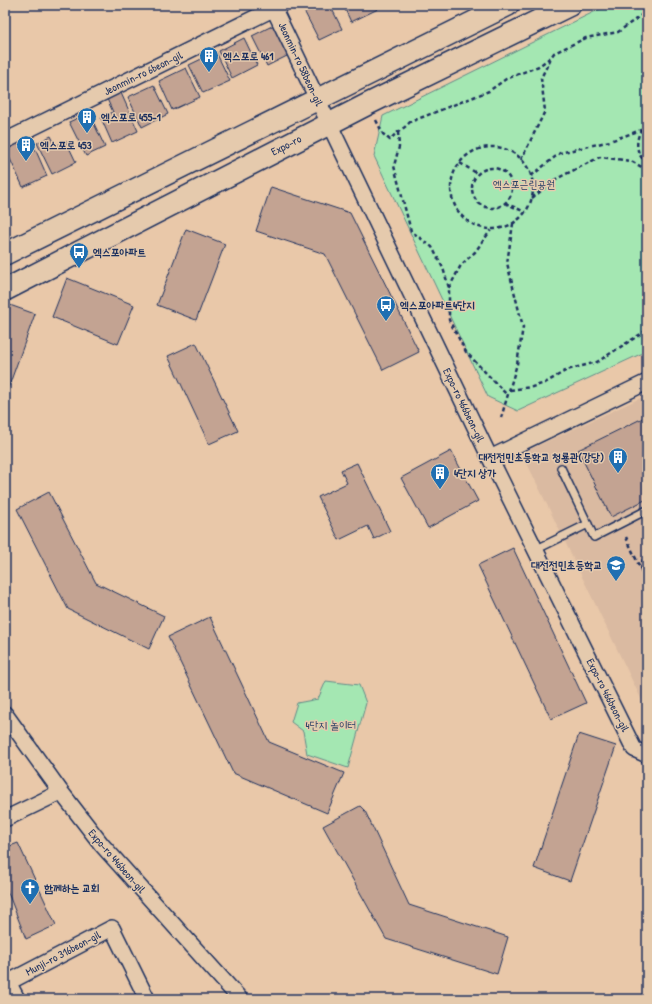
<svg xmlns="http://www.w3.org/2000/svg" width="652" height="1004" font-family="'Patrick Hand','Poor Story',sans-serif">
	<style>
		.built { fill: #dabaa1 }
		.green { fill: #a4e7b2; stroke: #608b88 }
		.building { fill: #c3a392; stroke: #1b2f5e }
		.lines { fill: none; stroke-linecap: round; stroke-linejoin: round }
		.service-casing { stroke: #1b2f5e; stroke-width: 10 }
		.minor-casing { stroke: #1b2f5e; stroke-width: 18 }
		.secondary-casing { stroke: #1b2f5e; stroke-width: 24 }
		.path { stroke: #1b2f5e; stroke-width: 2.5; stroke-dasharray: 4 3; stroke-linecap: butt }
		.service { stroke: #e5caad; stroke-width: 7 }
		.minor { stroke: #e5caad; stroke-width: 15 }
		.secondary { stroke: #e5caad; stroke-width: 21 }
		.labels { text-anchor: middle; dominant-baseline: central; stroke-width: 3; stroke-linejoin: round; paint-order: stroke }
		.poi-label { font-size: 11px; font-weight: bold; fill: #1b2f5e; stroke: #e5caad; text-anchor: start }
		.street-label { font-size: 11px; fill: #1b2f5e; stroke: #e5caad }
		.park-label { font-size: 11px; fill: #294166; stroke: #e5caad }
	</style>
	<rect width="100%" height="100%" fill="#e9c8a9"/>
	<filter id="ink" filterUnits="userSpaceOnUse"><feTurbulence type="fractalNoise" baseFrequency=".025" numOctaves="2"/><feDisplacementMap in="SourceGraphic" scale="8" xChannelSelector="R" yChannelSelector="G"/><feConvolveMatrix kernelMatrix="1 2 1 2 8 2 1 2 1" color-interpolation-filters="sRGB"/></filter>
	<g filter="url(#ink)">
		<path class="built" d="M647,395V711L522,453Z"/>
		<path class="green" d="M608,5H647V351L518,411L488,397L374,156L383,116Z
			M326,681L359,685L366,703L348,768L307,754L303,731L291,722L297,703L318,699Z"/>
		<path class="building" d="M301,5H330L342,29L319,40Z
			M343,5H376L378,9L351,22Z
			M276,24L291,54L267,66L252,36Z
			M244,38L257,65L232,78L219,51Z
			M216,52L230,81L203,93L189,65Z
			M186,68L200,97L172,110L159,81Z
			M154,85L168,114L142,127L128,97Z
			M121,93L138,131L112,143L101,118L113,112L107,99Z
			M89,113L105,147L86,156L69,122Z
			M29,135L47,176L23,187L5,148Z
			M51,136L56,146L66,141L76,162L52,174L37,143Z
			M271,187L350,213L419,352L383,370L325,254L256,231Z
			M186,229L225,244L196,320L157,305Z
			M67,278L134,305L118,344L52,317Z
			M7,304L35,314L5,397V308Z
			M196,343L238,431L209,444L168,356Z
			M647,416V499L611,517L578,450Z
			M451,451L478,501L428,528L401,478Z
			M357,463L390,531L374,539L368,526L339,540L318,497L347,483L341,470Z
			M49,492L96,583L164,616L149,649L68,609L17,509Z
			M513,548L586,703L551,719L478,565Z
			M210,617L269,742L344,773L327,813L233,773L168,637Z
			M579,734L616,746L570,881L534,868Z
			M360,806L365,811L409,905L508,937L497,974L386,939L323,826Z
			M18,843L56,925L26,939L5,885V848Z"/>
		<g class="lines">
			<g class="service-casing">
				<path id="service" d="M561,468L594,537L647,510
					M535,550L588,524"/>
			</g>
			<g class="minor-casing">
				<path id="minor" d="M272,5L490,458L634,749L647,755
					M5,141L281,5
					M490,458L647,382
					M5,714L61,792L102,845L240,999
					M5,819L61,792
					M8,982L17,999
					M5,984L112,928L147,999"/>
			</g>
			<g class="secondary-casing">
				<path id="secondary" d="M5,254L508,5
					M5,290L368,104L570,5"/>
			</g>
			<path class="path" d="M376,120L383,134L390,140C396,132 404,129 410,122L489,91L506,79L539,66L551,57L554,53L586,38L618,32L647,11
				M647,124C635,132 633,155 647,162
				M398,132L399,147L394,166L411,231L432,247L443,268L449,288V320L466,352L508,396
				M451 188a41 41 0 1 1 82 0a41 41 0 1 1-82 0Z
				M521,160L545,111L541,78L551,58
				M460,163L478,174
				M472 188a20 20 0 1 1 40 0a20 20 0 1 1-40 0Z
				M531,176L560,153L610,141L641,130
				M532,198L556,179L600,157L631,161L647,170
				M505,203L525,212
				M449,288L461,265L475,252L491,230
				M510,390L532,387L545,383L567,370L597,362L647,330
				M501,418L517,364L523,327L507,263L513,224
				M626,537L647,583
				M641,570L643,559L647,550"/>
			<use href="#service" class="service"/>
			<use href="#minor" class="minor"/>
			<use href="#secondary" class="secondary"/>
		</g>
	</g>
	<defs>
		<g id="building-pin" transform="scale(1)"><path d="M0 17L-7.5 6A9.5 9.5 0 1 1 7.5 6Z" fill="#1f6fb2" stroke="#e5caad"/><path d="M-4-6H4V6H1V3H-1V6H-4ZM-2.5-4.3h1.7v1.8h-1.7ZM.8-4.3h1.7v1.8H.8ZM-2.5-1h1.7V.8h-1.7ZM.8-1h1.7V.8H.8Z" fill="#fff"/></g>
		<g id="bus-pin" transform="scale(1)"><path d="M0 17L-7.5 6A9.5 9.5 0 1 1 7.5 6Z" fill="#1f6fb2" stroke="#e5caad"/><path d="M-5-6H5V4H4V6H2V4H-2V6H-4V4H-5ZM-3.5-4V0h7V-4ZM-3.5 1.2v1.5H-2V1.2ZM2 1.2v1.5H3.5V1.2Z" fill="#fff"/></g>
		<g id="school-pin" transform="scale(1)"><path d="M0 17L-7.5 6A9.5 9.5 0 1 1 7.5 6Z" fill="#1f6fb2" stroke="#e5caad"/><path d="M0-5L7-2L0 1L-7-2ZM-4 1L0 2.5L4 1V4Q0 6-4 4Z" fill="#fff"/></g>
		<g id="church-pin" transform="scale(1)"><path d="M0 17L-7.5 6A9.5 9.5 0 1 1 7.5 6Z" fill="#1f6fb2" stroke="#e5caad"/><path d="M-1.2-6h2.4v3.5h3.3v2.4h-3.3V6h-2.4V-.1h-3.3v-2.4h3.3Z" fill="#fff"/></g>
	</defs>
	<g fill-rule="evenodd">
		<use href="#building-pin" x="209" y="56"/>
		<use href="#building-pin" x="87" y="117"/>
		<use href="#building-pin" x="26" y="145"/>
		<use href="#bus-pin" x="79" y="252"/>
		<use href="#bus-pin" x="386" y="305"/>
		<use href="#building-pin" x="618" y="457"/>
		<use href="#building-pin" x="440" y="473"/>
		<use href="#school-pin" x="616" y="565"/>
		<use href="#church-pin" x="30" y="888"/>
	</g>
	<g class="labels">
		<g class="poi-label">
			<text x="223" y="56">엑스포로 461</text>
			<text x="101" y="117">엑스포로 455-1</text>
			<text x="40" y="145">엑스포로 453</text>
			<text x="93" y="252">엑스포아파트</text>
			<text x="400" y="305">엑스포아파트4단지</text>
			<text x="604" y="457" text-anchor="end">대전전민초등학교 청룡관(강당)</text>
			<text x="454" y="473">4단지 상가</text>
			<text x="602" y="565" text-anchor="end">대전전민초등학교</text>
			<text x="44" y="888">함께하는 교회</text>
		</g>
		<g class="street-label">
			<text transform="translate(301 64) rotate(65)">Jeonmin-ro 58beon-gil</text>
			<text transform="translate(143 73) rotate(-26)">Jeonmin-ro 6beon-gil</text>
			<text transform="translate(286 145) rotate(-27)">Expo-ro</text>
			<text transform="translate(464 405) rotate(64)">Expo-ro 466beon-gil</text>
			<text transform="translate(608 695) rotate(63)">Expo-ro 466beon-gil</text>
			<text transform="translate(117 861) rotate(49)">Expo-ro 446beon-gil</text>
			<text transform="translate(63 953) rotate(-28)">Munji-ro 316beon-gil</text>
		</g>
		<g class="park-label">
			<text x="524" y="184">엑스포근린공원</text>
			<text x="331" y="725">4단지 놀이터</text>
		</g>
	</g>
	<rect width="652" height="1004" fill="none" stroke="#e5caad" stroke-width="20"/>
	<rect x="10" y="10" width="632" height="984" fill="none" stroke="#1b2f5e" stroke-width="1.5" filter="url(#ink)"/>
</svg>
